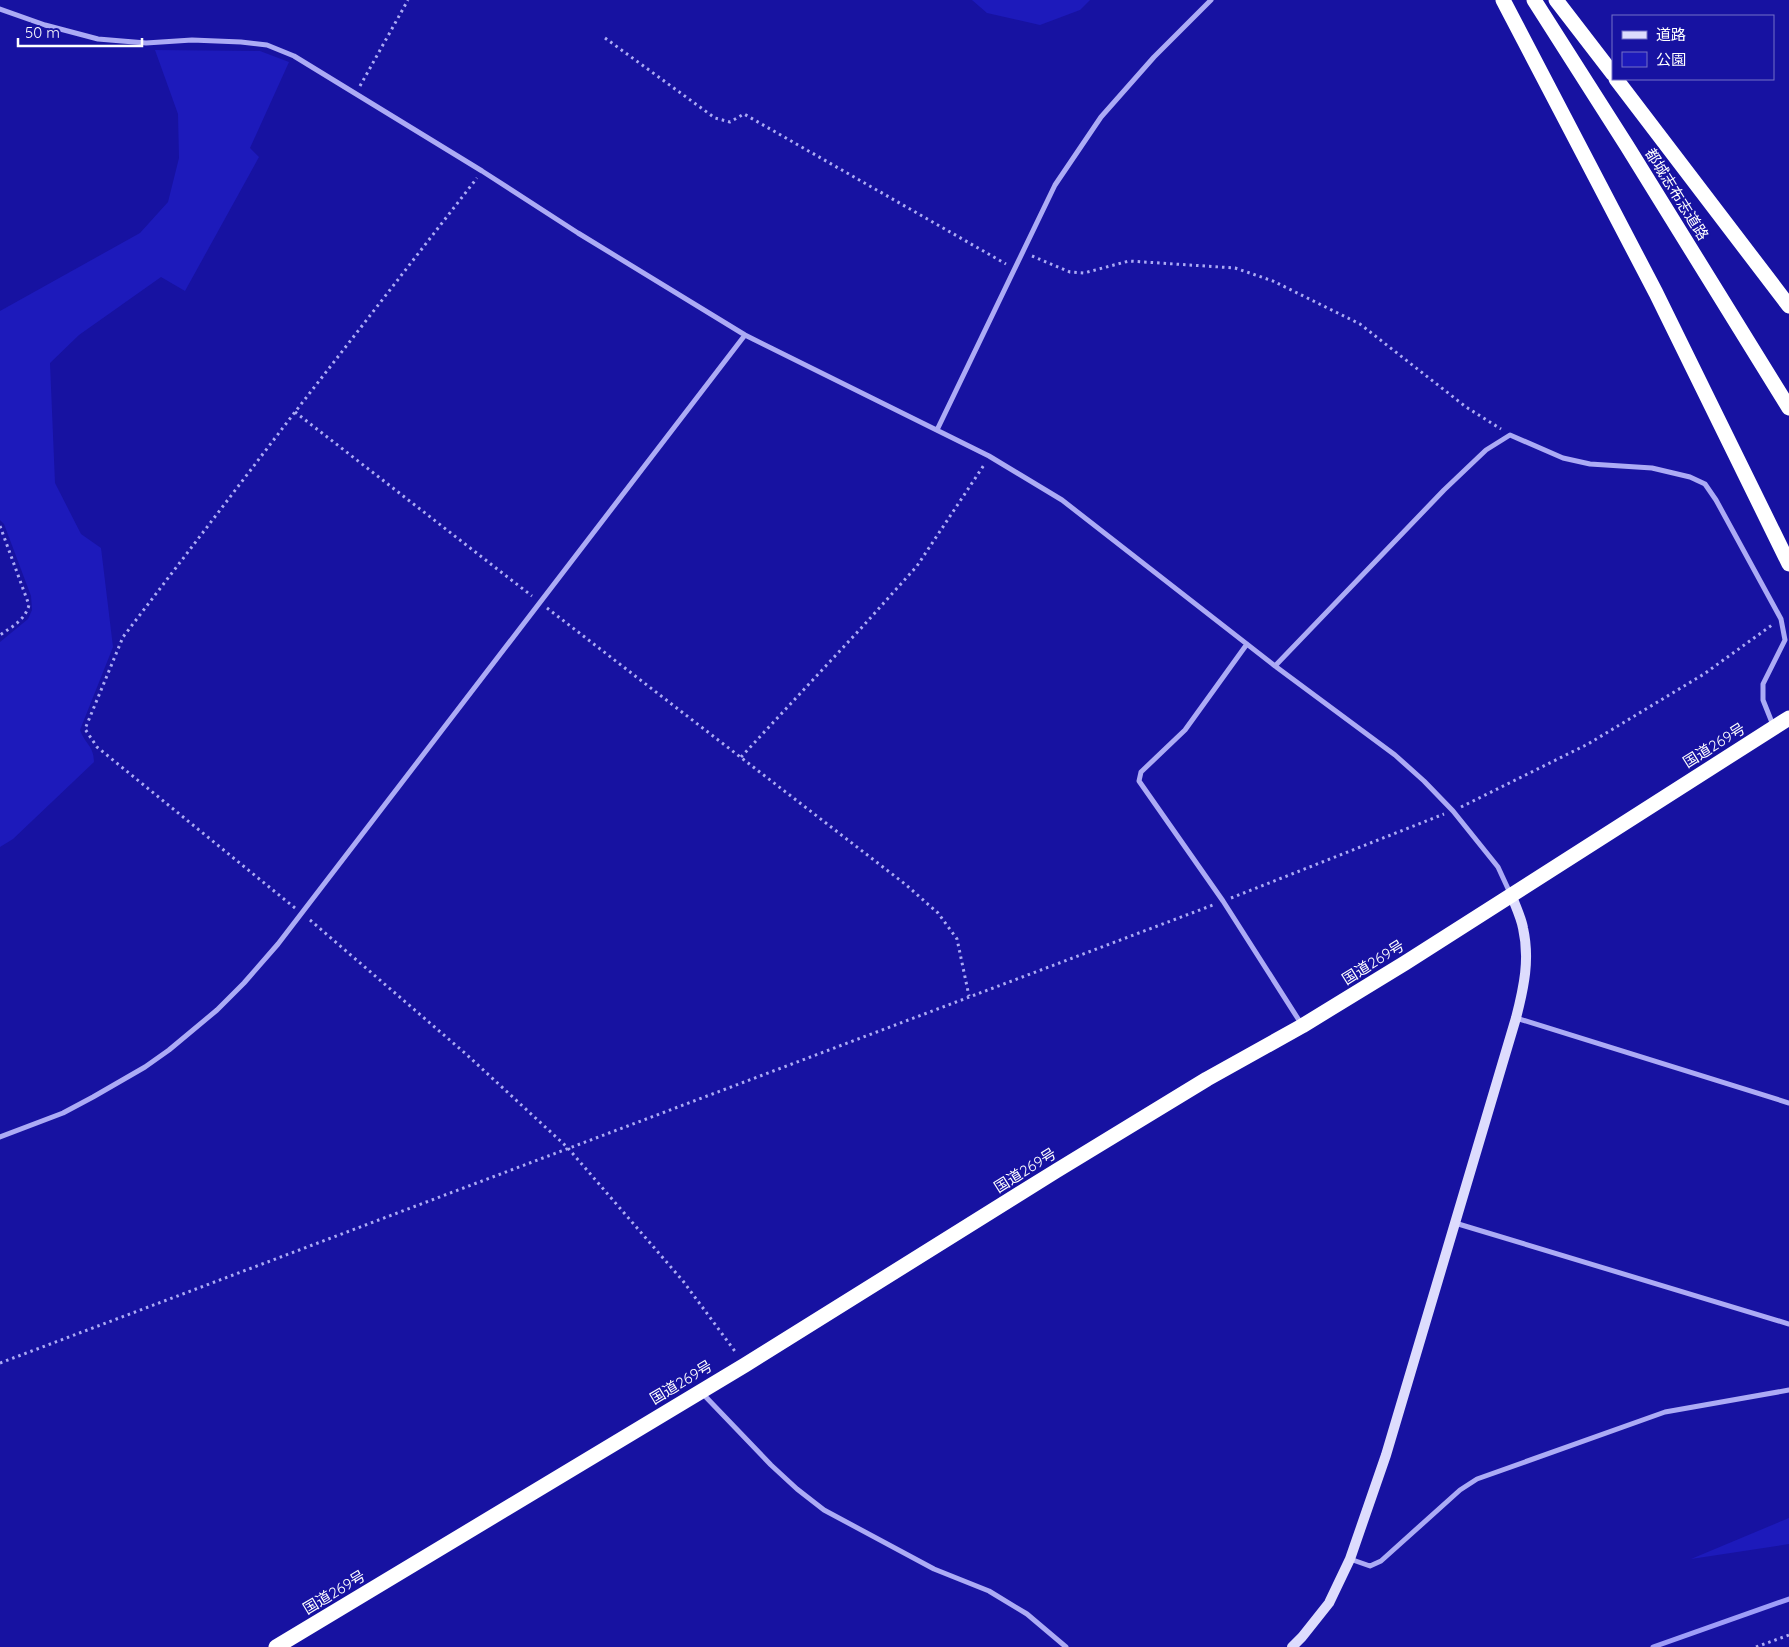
<svg xmlns="http://www.w3.org/2000/svg" width="1789" height="1647" font-family="Quicksand,'Noto Sans JP',sans-serif">
	<style>
		.green { fill: #1d1abb }
		.lines { fill: none; stroke-linecap: round; stroke-linejoin: round }
		.stream { stroke: #9e9df8; stroke-width: 5 }
		.path { stroke: #acabf5; stroke-width: 3; stroke-dasharray: 2.5 4; stroke-linecap: butt }
		.street { stroke: #acabf5; stroke-width: 5 }
		.secondary { stroke: #dddcfd; stroke-width: 10 }
		.highway { stroke: #fff; stroke-width: 15 }
		.labels { text-anchor: middle; dominant-baseline: central; stroke-width: 4; stroke-linejoin: round; paint-order: stroke }
		.street-label { font-size: 15px; fill: #fff; stroke: #1712a1 }
	</style>
	<rect width="100%" height="100%" fill="#1712a1"/>
	<path class="green" d="M972,0H1090L1080,10L1040,25L987,13Z
		M155,50L260,51L289,62L250,148L259,157L185,291L161,277L79,335L50,363L55,483L81,534L101,548L113,647L80,730C85,744 94,746 94,762L13,839L0,847V642L28,619L32,610L31,596L4,524L0,520V311L140,233L168,202L179,158L178,114Z
		M1789,1518V1544L1691,1559Z"/>
	<g class="lines">
		<path class="stream" d="M1653,1647L1789,1599"/>
		<path class="path" d="M605,38L715,118L730,122L744,114L1006,264
			M360,86L408,0
			M1032,256L1070,272L1084,273L1129,261L1235,268L1273,281L1360,324L1466,407L1501,429
			M295,412L532,596
			M0,526L29,605C25,620 13,626 0,635
			M547,608L905,884L938,913L957,939L969,996
			M741,757L864,625L917,566L984,465
			M1461,807L1588,744L1704,674L1772,625
			M1231,898L1444,814
			M295,908L97,747L85,729L123,637L295,412L477,178
			M310,920L466,1054L567,1147L683,1281L737,1354
			M0,1363L1213,905
			M1756,1647L1789,1635"/>
		<path class="street" d="M0,9L45,25L98,39L146,43L192,40L241,42L267,45L294,56L482,171L578,233L745,335L989,456L1062,500L1275,666L1395,755L1424,781L1453,811L1498,867L1510,893
			M937,430L1055,185L1101,117L1154,57L1211,0
			M1247,644L1185,730L1141,772L1139,781L1223,901L1302,1025
			M1275,666L1444,490L1486,450L1510,435L1563,458L1590,464L1652,468L1690,477L1705,484L1716,500L1781,619L1785,640L1763,684V700L1773,725
			M1516,1018L1789,1103
			M0,1137L63,1113L93,1097L145,1067L169,1050L217,1010L244,983L278,944L745,335
			M1455,1223L1789,1324
			M702,1393L771,1465L797,1489L824,1510L934,1569L989,1591L1027,1614L1066,1647
			M1350,1559L1370,1566L1381,1561L1460,1490L1477,1479L1665,1412L1789,1390"/>
		<path class="secondary" d="M1292,1647L1302,1637L1329,1603L1350,1559L1386,1455L1516,1018C1524,987 1530,959 1523,928C1521,917 1515,905 1511,894"/>
		<path class="highway" d="M1503,0L1656,293L1789,564
			M1534,0L1627,146L1789,408
			M1556,0L1613,74
			M1616,79L1789,306
			M276,1647L745,1365L1056,1171L1207,1079L1302,1026L1405,963L1789,718"/>
	</g>
	<g class="labels">
		<g class="street-label">
			<text transform="translate(1677 194) rotate(58)">都城志布志道路</text>
			<text transform="translate(1714 745) rotate(-32)">国道269号</text>
			<text transform="translate(1373 962) rotate(-32)">国道269号</text>
			<text transform="translate(1025 1170) rotate(-32)">国道269号</text>
			<text transform="translate(681 1382) rotate(-31)">国道269号</text>
			<text transform="translate(334 1592) rotate(-31)">国道269号</text>
		</g>
	</g>
	<rect x="1612" y="15" width="162" height="65" fill="#1712a1" stroke="#7471c7"/>
	<rect x="1622" y="31" width="25" height="8" fill="#dddcfd" stroke="#7471c7"/>
	<text x="1656" y="40" font-size="15" fill="#ffffff">道路</text>
	<rect x="1622" y="52" width="25" height="15" fill="#1d1abb" stroke="#7471c7"/>
	<text x="1656" y="65" font-size="15" fill="#ffffff">公園</text>
	<path d="M18 38v8h124v-8" fill="none" stroke="#ffffff" stroke-width="2.5"/>
	<text x="25" y="38" font-size="15" fill="#ffffff" stroke="#1712a1" stroke-width="4" paint-order="stroke">50 m</text>
</svg>
